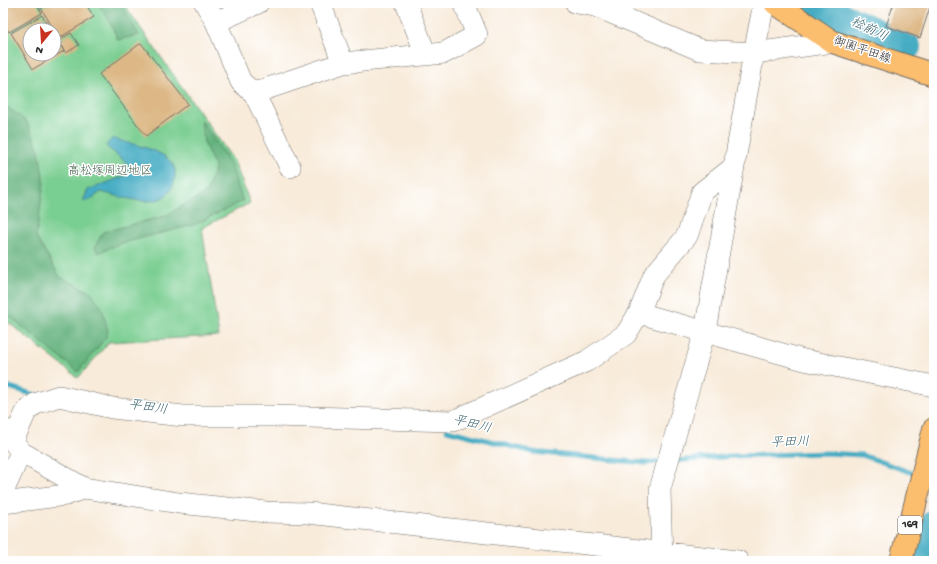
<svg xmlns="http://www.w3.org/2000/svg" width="937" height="564" font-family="'Gochi Hand','Klee One',sans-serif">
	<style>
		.green { fill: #79ce91; stroke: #527c5e; fill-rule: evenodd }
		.forest { fill: #62b17b; stroke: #466e53 }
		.water { fill: #44acc3; stroke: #386c77 }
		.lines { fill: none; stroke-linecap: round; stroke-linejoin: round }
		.stream { stroke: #44acc3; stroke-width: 5 }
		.river { stroke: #44acc3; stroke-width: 30 }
		.building { fill: #ddb886 }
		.minor-casing { stroke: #736e68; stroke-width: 22 }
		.major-casing { stroke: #736e68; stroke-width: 24 }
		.highway-casing { stroke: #736e68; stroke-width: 24 }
		.minor { stroke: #fff; stroke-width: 21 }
		.major { stroke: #fbbd6e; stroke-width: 22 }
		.highway { stroke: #fbbd6e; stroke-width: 22 }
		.labels { text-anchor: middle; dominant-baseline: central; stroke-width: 3; stroke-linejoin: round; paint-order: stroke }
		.shield { fill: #fff; stroke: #6b6b6b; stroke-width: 1 }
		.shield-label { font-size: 11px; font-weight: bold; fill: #2b2b2b }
		.street-label { font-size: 12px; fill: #2b2b2b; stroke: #fff }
		.park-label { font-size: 12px; fill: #46644f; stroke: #fff }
		.water-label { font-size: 13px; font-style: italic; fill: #355f68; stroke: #fff }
	</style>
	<rect width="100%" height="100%" fill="#fff"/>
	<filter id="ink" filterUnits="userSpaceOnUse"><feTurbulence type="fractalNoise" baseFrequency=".025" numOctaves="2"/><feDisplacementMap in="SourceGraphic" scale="8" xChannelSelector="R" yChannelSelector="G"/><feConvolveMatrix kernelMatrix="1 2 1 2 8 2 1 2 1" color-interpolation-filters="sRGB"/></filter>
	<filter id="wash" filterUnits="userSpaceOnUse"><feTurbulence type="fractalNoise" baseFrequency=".012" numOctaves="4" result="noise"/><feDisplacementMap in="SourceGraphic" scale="16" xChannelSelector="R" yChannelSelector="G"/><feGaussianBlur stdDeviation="0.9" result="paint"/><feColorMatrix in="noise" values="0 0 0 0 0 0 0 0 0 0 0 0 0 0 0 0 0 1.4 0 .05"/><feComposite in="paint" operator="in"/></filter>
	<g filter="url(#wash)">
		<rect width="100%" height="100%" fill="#f8ebda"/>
		<path class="green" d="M3,3H123L234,161L250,203L202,228L219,336L109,342L78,378L3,318ZM30,30H54V54H30Z"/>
		<path class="forest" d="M97,3H120L139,35L118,40L106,14Z
			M3,104L27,122L39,150L44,183L36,237L60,277L91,292L102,308L108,331L107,336L78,372L3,311Z
			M201,120L230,163L243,201L196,224L119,244L98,253L95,247L103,232L165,216L207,192L215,167L204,143Z"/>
		<path class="water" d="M112,138C128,144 160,148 171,162C176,168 176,175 174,182C166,214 123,197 101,192L88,201H83L88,190L127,175L128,164L106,146Z"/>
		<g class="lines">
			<path class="stream" d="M3,385L38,396
				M447,430L533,452L645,463L664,461
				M674,461L734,456L826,453L862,455L918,475"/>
			<path class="river" d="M811,3L906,47
				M925,561L934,525"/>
		</g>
		<g id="blocks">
			<path class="building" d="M3,3H36L42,13L9,32L3,22Z
				M50,3H85L94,17L59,38L41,8Z
				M894,3L931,4L920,38L886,26Z
				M42,15L51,30H30V54H54V35L64,51L33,69L11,33Z
				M71,33L79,45L66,53L58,41Z
				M141,43L188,104L146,136L99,74Z"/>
		</g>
	</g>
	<g filter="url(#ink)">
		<use href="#blocks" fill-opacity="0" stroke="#736e68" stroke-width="1"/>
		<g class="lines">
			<g class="minor-casing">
				<path id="minor" d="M205,3L216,22L258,3
					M320,3L343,63
					M406,3L426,55
					M576,3L595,6L700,50L754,53L833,42
					M216,22L241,82L254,93L290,167
					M254,93L343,63L444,53L477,35L464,3
					M639,313L654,275L687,236L702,192L734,167
					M4,429L21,452L84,488L179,503L266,512L308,513L738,561
					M13,441L26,412L35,404L59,396L112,408L183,416H272L453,421L587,361L626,334L639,313L804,360L934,386
					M3,492L21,452
					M3,503L66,495L84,488
					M662,561L660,489L705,331L754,53L764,3"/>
			</g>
			<g class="major-casing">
				<path id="major" d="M775,3L833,42L934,75"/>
			</g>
			<g class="highway-casing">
				<path id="highway" d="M901,561L934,429"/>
			</g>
			<use href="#minor" class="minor"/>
			<use href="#major" class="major"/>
			<use href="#highway" class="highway"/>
		</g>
	</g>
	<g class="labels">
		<rect class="shield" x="898" y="516" width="24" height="18" rx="3"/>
		<g class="shield-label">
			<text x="910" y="525">169</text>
		</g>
		<g class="street-label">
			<text transform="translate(862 51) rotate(19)">御園平田線</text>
		</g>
		<g class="park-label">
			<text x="110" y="172">高松塚周辺地区</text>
		</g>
		<g class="water-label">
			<text transform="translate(869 30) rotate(25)">桧前川</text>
			<text transform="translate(148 408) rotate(8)">平田川</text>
			<text transform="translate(472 425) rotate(14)">平田川</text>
			<text transform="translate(790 443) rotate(-2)">平田川</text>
		</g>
	</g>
	<rect width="937" height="564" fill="none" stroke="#fff" stroke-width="16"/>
	<g transform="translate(42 42) rotate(198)"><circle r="19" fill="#ffffff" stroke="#aaaaaa"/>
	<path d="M0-3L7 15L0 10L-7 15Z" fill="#c8321e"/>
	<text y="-6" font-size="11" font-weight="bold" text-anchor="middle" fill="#2b2b2b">N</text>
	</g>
</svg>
